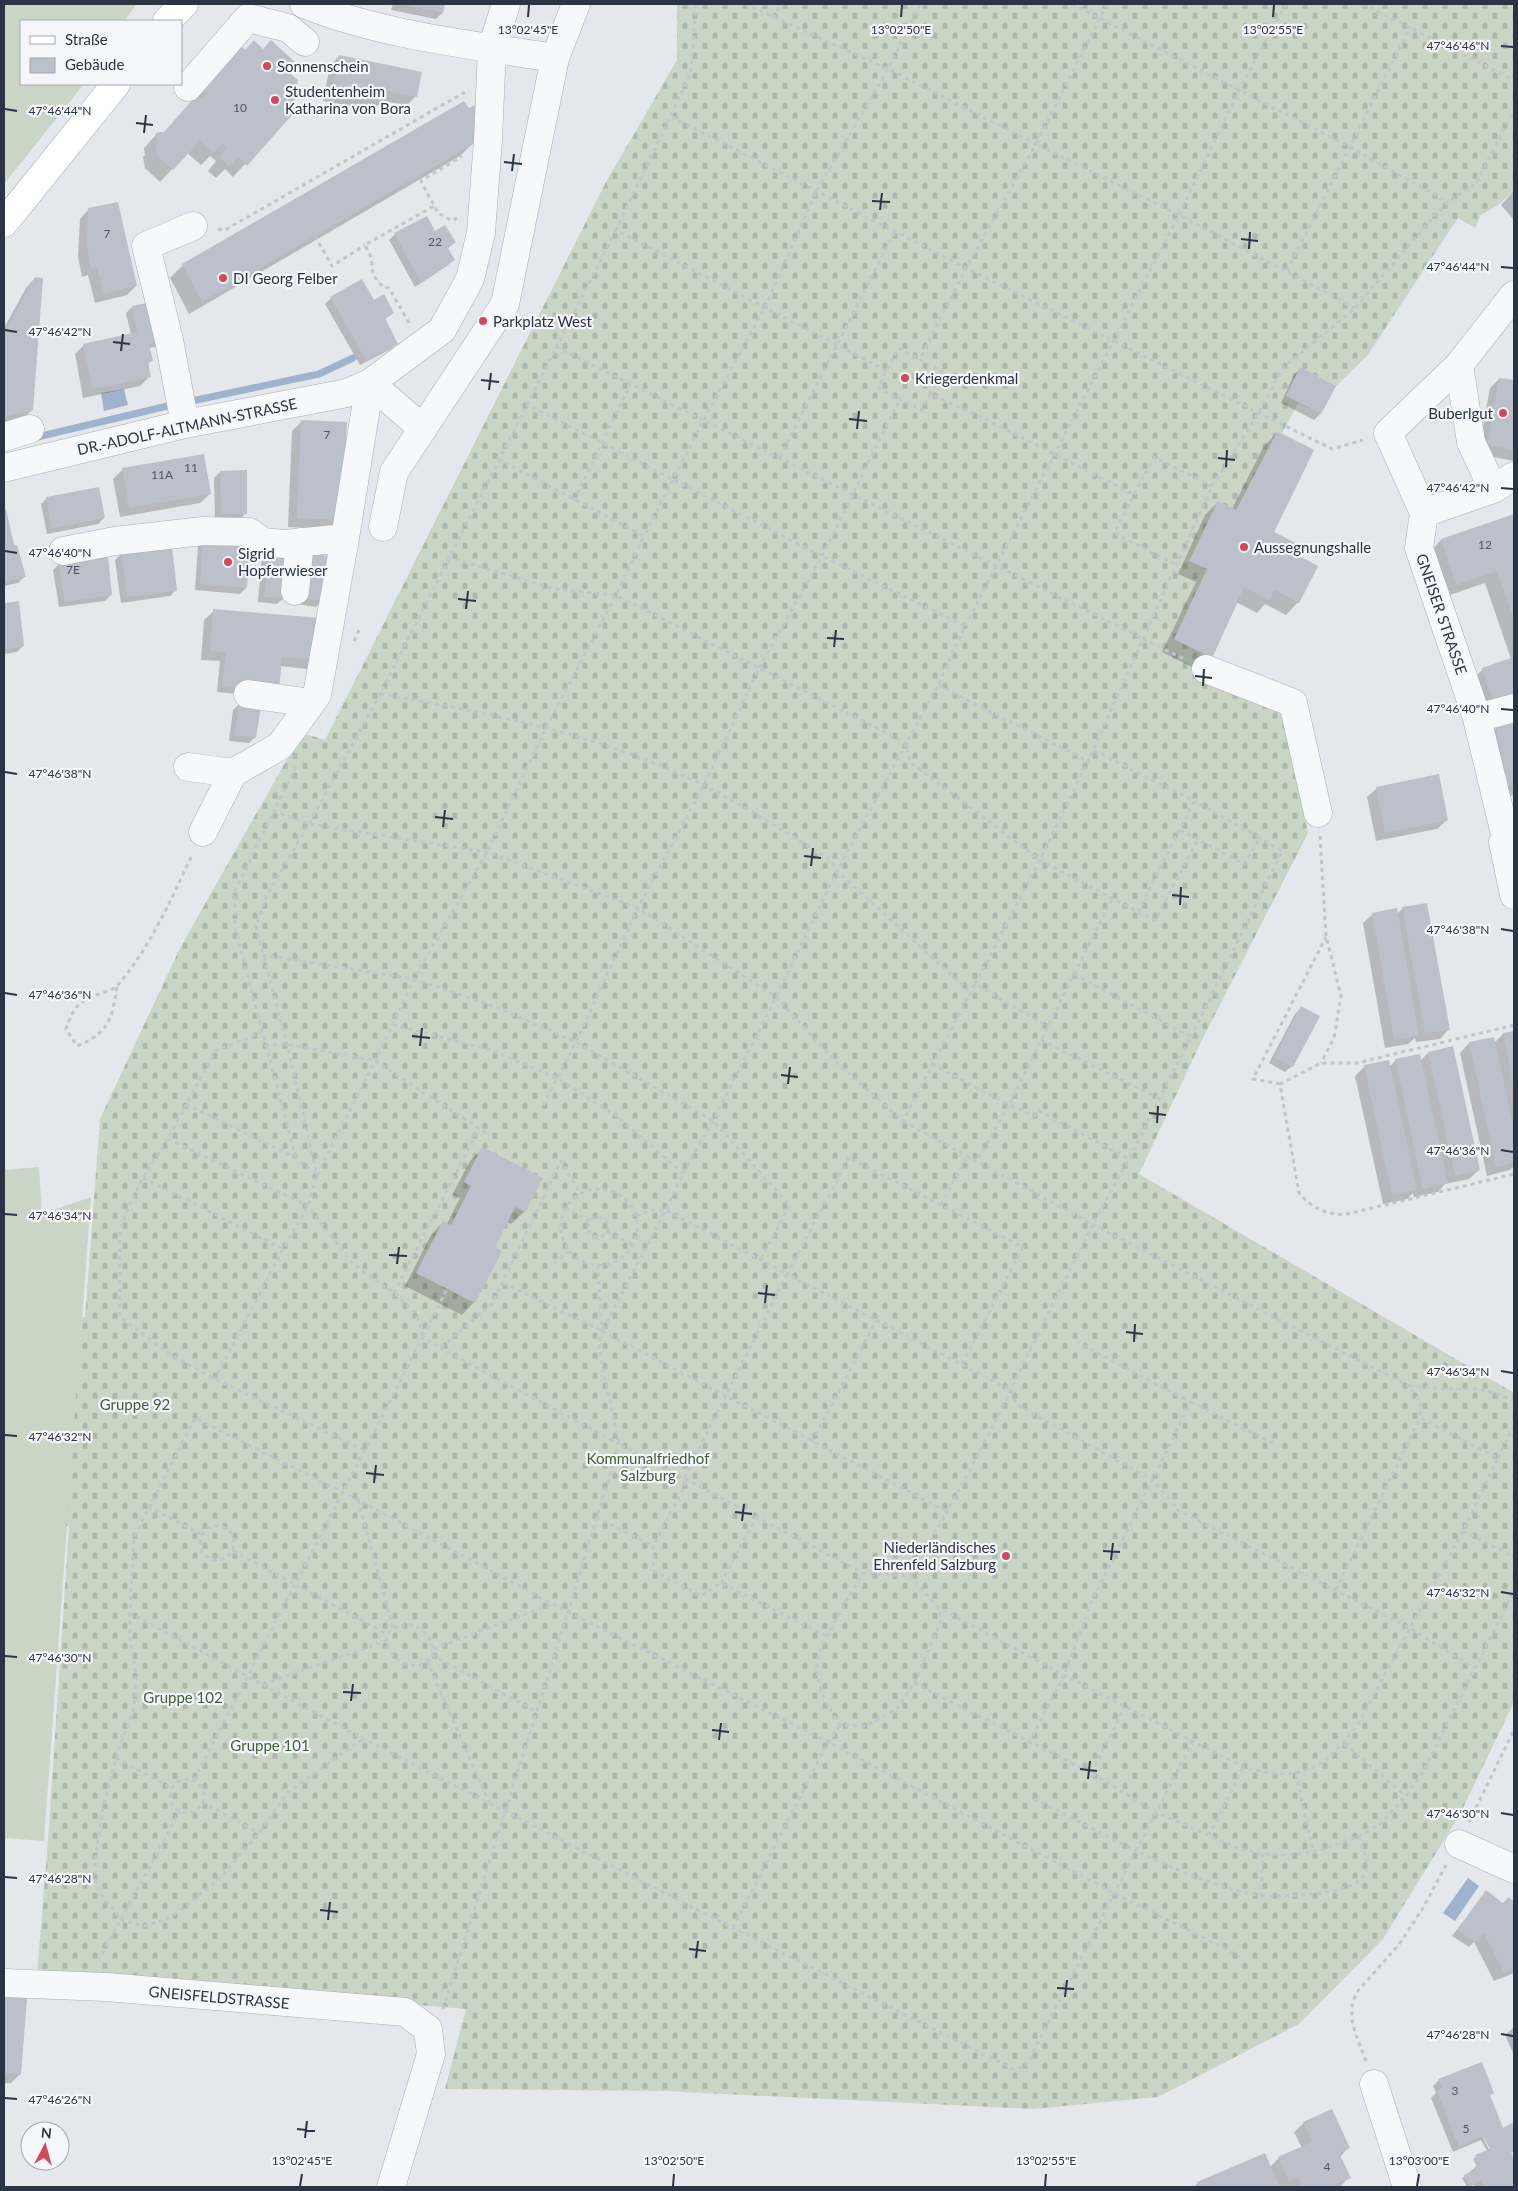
<svg xmlns="http://www.w3.org/2000/svg" width="1518" height="2191" font-family="Lato,sans-serif">
	<style>
		.grass { fill: #c9d6c5 }
		.cemetery { fill: url(#cemetery-stones) }
		.water { fill: #9fb4cc }
		.shadow { fill: #0003; fill-rule: evenodd }
		.lines { fill: none; stroke-linecap: round; stroke-linejoin: round }
		.stream { stroke: #9fb4cc; stroke-width: 7 }
		.building { fill: #bbc0ca }
		.minor-casing { stroke: #a9aeb7; stroke-width: 29 }
		.major-casing { stroke: #a3abb8; stroke-width: 29 }
		.path { stroke: #c2c5cb; stroke-width: 3; stroke-dasharray: 4 4; stroke-linecap: butt }
		.minor { stroke: #f7f8fa; stroke-width: 28 }
		.major { stroke: #fff; stroke-width: 28 }
		.ticks { fill: none; stroke: #2b3445; stroke-width: 2 }
		.poi-dot { fill: #d1495b; stroke: #f4f6f9; stroke-width: 2 }
		.labels { text-anchor: middle; dominant-baseline: central; stroke-width: 4.5; stroke-linejoin: round; paint-order: stroke }
		.number-label { font-size: 12px; fill: #4f5766 }
		.poi-label { font-size: 15px; fill: #2b3445; stroke: #f4f6f9; text-anchor: start }
		.street-label { font-size: 15px; fill: #2b3445; stroke: #f4f6f9 }
		.park-label { font-size: 15px; fill: #3f6138; stroke: #f4f6f9 }
		.ticks-label { font-size: 12px; text-anchor: middle; fill: #2b3445; stroke: #f4f6f9; stroke-width: 4.5; stroke-linejoin: round; paint-order: stroke }
	</style>
	<defs>
		<pattern id="cemetery-stones" width="16" height="16" patternUnits="userSpaceOnUse" patternTransform="scale(1.25)"><rect width="16" height="16" fill="#c9d6c5"/><path d="M2 7V4a2 2 0 0 1 4 0v3zM10 15v-3a2 2 0 0 1 4 0v3z" fill="#adb8ab"/></pattern>
	</defs>
	<rect width="100%" height="100%" fill="#e4e7ec"/>
	<path class="grass" d="M4,4H137L124,21H21V84H84L4,184Z
		M39,1167L42,1214L91,1197L44,1841L4,1838V1170Z"/>
	<path class="cemetery" d="M677,4H1514V193L1513,192L1498,205L1481,215L1475,228L1458,218L1367,356L1336,386L1321,414L1298,403L1282,433L1314,450L1274,532L1295,543L1291,552L1318,566L1299,603L1274,590L1270,601L1244,588L1212,658L1283,711L1308,833L1201,1042L1139,1174L1514,1393V1702L1460,1814L1383,1939L1299,2024L1158,2097L1033,2109L663,2091L445,2089L466,2009L37,1974L48,1841L69,1526H66L82,1317H85L100,1119L180,948L302,733L325,740L606,182L677,60Z"/>
	<path class="water" d="M124,389L128,405L104,411L101,393Z
		M1468,1878L1479,1886L1455,1921L1443,1913Z"/>
	<path class="shadow" d="M393,4H444L442,13L436,19L391,10Z
		M245,52L286,71L291,114L233,177L225,169L216,178L208,171L216,161L210,156L201,165L187,153L160,182L145,168L143,157L145,155L144,148L156,135L163,134L194,98Z
		M339,56L416,96L407,105L383,101L373,110L323,101L330,66Z
		M473,143L460,156L189,314L170,278L183,265Z
		M1514,191V220L1501,205Z
		M89,209L136,286L127,295L95,303L88,275L82,277L78,256L80,219Z
		M395,234L454,242L447,249L453,260L447,266L415,287L389,240Z
		M35,278L32,410L23,419L4,424V328L26,288Z
		M362,281L374,302L393,313L384,320L397,343L391,349L360,365L325,304L331,298Z
		M132,307L158,346L149,348L152,360L147,365L149,377L140,386L83,398L75,354L84,345L131,335L126,313Z
		M1300,369L1320,414L1314,420L1281,403L1294,375Z
		M1499,379L1514,382V461L1478,454L1490,388Z
		M301,422L340,519L331,529L288,527L292,431Z
		M1277,433L1272,533L1289,553L1298,602L1286,615L1265,604L1257,613L1236,602L1211,657L1198,670L1162,652L1196,582L1178,574L1205,515L1218,502L1232,509L1264,446Z
		M123,469L210,494L200,503L120,517L113,479Z
		M220,472L246,513L240,519L215,520L214,478Z
		M47,498L104,518L98,524L47,534L41,504Z
		M4,511L24,577L18,583L4,586Z
		M1514,516V700L1481,711L1471,681L1483,669L1511,659L1485,583L1444,597L1429,553L1441,540Z
		M204,540L246,588L240,594L195,590L198,546Z
		M268,548L284,598L277,604L258,602L262,554Z
		M122,553L176,590L170,596L121,603L115,560Z
		M305,560L322,601L316,607L297,604Z
		M59,564L111,595L105,601L59,607L53,570Z
		M18,603L23,646L17,652L4,654V604Z
		M214,611L316,659L307,669L280,666L272,697L217,692L220,661L201,660L204,620Z
		M239,704L255,737L249,743L229,741L233,710Z
		M1514,724V795L1495,798L1484,740L1497,727Z
		M1377,788L1447,820L1437,829L1376,841L1367,797Z
		M1403,908L1449,1029L1440,1039L1416,1042L1415,1038L1408,1044L1385,1048L1363,923L1373,914H1397Z
		M1301,1008L1292,1066L1285,1072L1269,1063L1295,1014Z
		M1514,1032V1166L1510,1170L1487,1176L1460,1053L1469,1043H1494L1503,1034Z
		M1428,1053L1479,1170L1469,1179L1445,1184L1438,1192L1414,1197L1413,1193L1407,1199L1383,1204L1355,1076L1364,1067L1388,1062L1389,1067L1396,1060H1421Z
		M482,1149L541,1178L524,1212L511,1224L506,1222L493,1248L474,1302L462,1315L405,1286L431,1235L443,1222L447,1224L460,1198L452,1195L470,1161Z
		M1486,1892L1502,1904L1508,1898L1514,1903V1973L1494,1981L1474,1942L1469,1947L1452,1936Z
		M4,1998L26,2000L20,2074L11,2083H4Z
		M1514,2027V2055L1505,2035Z
		M1439,2080L1493,2093L1489,2096L1502,2129L1514,2124V2151L1510,2153L1514,2162V2187H1475L1474,2185L1467,2187L1462,2178L1477,2166L1473,2159L1487,2151L1481,2140L1453,2152L1431,2098L1436,2093L1433,2086ZM1483,2138H1486L1494,2154L1492,2155Z
		M1304,2123L1348,2148L1340,2157L1349,2177L1340,2187H1194L1198,2183L1270,2167L1279,2158L1302,2148L1294,2132Z"/>
	<g class="lines">
		<path class="stream" d="M187,402L319,374L353,358
			M33,438L176,404"/>
	</g>
	<path class="building" d="M399,4H445L443,13Z
		M254,40L263,49L271,40L295,62L287,71L298,80L292,115L247,166L238,157L229,167L219,157L227,148L223,143L214,153L200,141L173,170L157,156L155,143L157,141L155,134L159,132H164L197,95L202,99L207,94L202,90L241,46L245,50Z
		M339,55L422,72L417,97L386,91L384,101L332,92Z
		M464,101L469,108L477,104L475,143L202,302L182,264Z
		M118,202L137,286L104,294L97,267L91,268L87,246L88,208Z
		M427,216L435,231L445,225L456,242L448,248L455,260L421,282L394,233Z
		M35,277L43,278L33,410L4,417V334Z
		M362,279L374,300L384,294L394,313L385,318L398,344L366,360L330,297Z
		M156,301L165,341L149,344L153,361L148,362L151,377L93,389L83,344L137,332L132,306Z
		M1300,367L1336,386L1321,414L1286,396Z
		M1499,378L1514,380V450L1487,445Z
		M301,420L347,422L342,520L297,518Z
		M1277,432L1314,450L1274,532L1295,543L1291,552L1318,566L1299,603L1274,590L1270,601L1244,588L1212,658L1174,639L1207,569L1189,561L1218,501L1236,510Z
		M204,454L211,494L129,508L122,468Z
		M247,470V514H221L220,471Z
		M99,487L105,518L52,529L46,497Z
		M6,509L14,545H17L26,577L4,582V510Z
		M1514,514V619L1497,571L1456,585L1441,539Z
		M203,538L251,541L247,588L200,584Z
		M172,546L177,591L127,597L121,552Z
		M268,547L289,548L285,598L264,597Z
		M310,552L331,557L323,601L302,598Z
		M108,556L112,595L65,602L58,562Z
		M19,601L24,646L4,649V603Z
		M213,609L321,618L318,660L282,657L279,692L222,686L226,652L210,651Z
		M1514,657V693L1493,700L1482,668Z
		M239,703L261,706L256,738L234,735Z
		M1514,723V785L1507,786L1496,726Z
		M1439,774L1448,820L1385,833L1376,787Z
		M1427,903L1450,1030L1425,1033L1402,907Z
		M1397,908L1419,1035L1394,1040L1372,913Z
		M1301,1006L1320,1016L1293,1067L1274,1057Z
		M1514,1031V1083H1513L1503,1033Z
		M1494,1037L1514,1129V1163L1496,1167L1469,1042Z
		M1453,1046L1480,1170L1455,1176L1428,1052Z
		M1420,1054L1448,1183L1423,1189L1395,1059Z
		M1389,1060L1417,1190L1392,1195L1364,1065Z
		M482,1147L543,1178L525,1212L515,1207L495,1247L502,1251L475,1303L416,1273L443,1221L451,1225L471,1186L464,1182Z
		M1486,1890L1504,1904L1508,1897L1514,1901V1968L1504,1973L1484,1933L1476,1942L1457,1930Z
		M4,1997L27,1998L21,2075L4,2073Z
		M1482,2062L1494,2093L1490,2095L1503,2128L1514,2122V2151L1511,2152L1514,2159V2187H1484L1481,2181L1470,2186L1464,2175L1476,2169L1475,2166L1479,2164L1475,2155L1490,2149L1483,2136L1459,2147L1437,2091L1442,2088L1438,2079Z
		M1332,2109L1350,2148L1339,2153L1351,2178L1330,2187H1302L1298,2177L1289,2181L1278,2157L1312,2142L1303,2122Z
		M1265,2153L1280,2187H1200L1197,2182Z"/>
	<g class="lines">
		<g class="minor-casing">
			<path id="minor" d="M304,4C381,35 473,45 555,58
				M188,87L248,18L288,28L305,42
				M1514,295L1459,365L1388,433L1424,513L1419,548L1477,718L1504,830L1514,859
				M1459,365L1471,442L1493,489
				M370,383L423,429
				M185,424L169,340L146,246L193,226
				M4,437L30,429
				M4,468L185,424L347,393L370,383L442,330L470,279L481,233L488,140L492,48L506,4
				M1424,513L1493,489L1514,476
				M383,527L394,472L505,304L555,58L576,4
				M63,551L115,541L203,531L249,532L263,542L285,544L345,538L370,383
				M295,591L300,542
				M1206,669L1293,703L1318,813
				M248,694L311,703
				M1477,718L1514,708
				M188,767L233,773
				M203,832L233,773L280,746L317,695L345,538
				M1503,842L1514,895
				M1459,1844L1514,1869
				M4,1983L106,1987L405,2012L428,2029L431,2054L391,2187
				M1374,2084L1407,2187"/>
		</g>
		<g class="major-casing">
			<path id="major" d="M167,21L184,4
				M4,223L116,84"/>
		</g>
		<path class="path" d="M696,4L691,73L616,230L887,371
			M745,4L888,69L1036,144L966,268L920,359
			M1072,4L1350,147L1448,202
			M1107,4L1036,144L1179,215L1355,308
			M1363,4L1514,80
			M773,18L781,4
			M672,117L966,268L1332,449L1363,440
			M457,218L452,221L438,213L421,181L462,156
			M218,229L225,230L465,92
			M616,230L380,694L309,824L267,895L256,927L287,1044L317,1175L375,1061L414,979L487,852L546,728L616,595L644,536
			M315,236L332,266L365,245
			M1287,271L1410,28
			M409,323L389,288L383,287L373,275L371,257L365,245L434,206
			M556,347L1184,659
			M930,394L922,410L878,388L898,348L942,371L930,394L987,420L1133,494
			M780,457L895,231
			M498,459L644,536L704,419L765,307L817,190L888,69L920,4
			M574,501L630,385
			M448,557L554,589L616,595L906,743L910,762L1040,860L1138,912L1194,801L1093,750
			M1175,564L1114,533L1154,457L1212,486
			M965,626L1179,215L1239,90L1286,4
			M354,641L359,630
			M938,685L1088,761
			M380,694C490,713 603,735 703,785C747,807 789,835 831,860L837,871L970,992
			M296,767L274,811L309,824L487,852L638,908L776,997L837,1063L903,1121L975,984L1048,1027
			M1180,830L1244,864L1260,838L1194,801
			M1320,836L1326,936L1341,996L1334,1038L1321,1063
			M1138,912L1155,920L1198,839
			M263,955L414,979L496,1007L576,1042L713,1121L790,1205L761,1259
			M1074,974L1191,1037L1129,1159L1039,1111L1034,1116L1009,1105Z
			M1074,974L1112,899
			M975,984L1040,860L1093,750L1212,486L1258,414L1284,367L1355,308L1435,215L1448,202L1476,184L1514,110
			M117,987C112,1019 109,1033 77,1046L66,1029C74,1005 80,1000 105,992C109,990 115,989 118,985C149,949 172,898 192,855
			M393,1025L488,1049L557,1078L615,1115L683,1173
			M1514,1025L1357,1063H1321L1280,1084L1299,1193C1313,1209 1322,1212 1343,1215L1514,1174
			M262,1032L235,927V891L274,811
			M1191,1037L1282,851L1260,838
			M1041,1040L1160,1099
			M266,1045L296,1158
			M932,1064L1009,1105L977,1161
			M1280,1084L1253,1079L1326,937
			M186,1104L296,1158L317,1175L308,1206L283,1249L215,1379
			M543,1105L576,1042L638,908L704,785L759,668L822,556L900,399
			M903,1121L1092,1224L1409,1386L1421,1404L1420,1418L1498,1458L1463,1531L1359,1722C1325,1770 1301,1783 1243,1767L1064,1675L939,1608
			M168,1139L308,1206L352,1263L394,1293L416,1313L423,1337
			M143,1178L283,1249
			M561 1227a38 38 0 1 1 76 0a38 38 0 1 1-76 0Z
			M941,1205L967,1156
			M565,1208L589,1221
			M636,1216L653,1210H666L787,1274L685,1477V1486L653,1546L654,1571L701,1596L721,1583L828,1637
			M588 1227a10 10 0 1 1 20 0a10 10 0 1 1-20 0Z
			M607,1232L633,1245
			M554,1264L569,1251
			M598,1265L602,1331L599,1349L619,1444L863,1573L910,1576L939,1608L941,1622L914,1683L898,1708L866,1726L840,1725C827,1706 816,1686 817,1662C818,1647 854,1589 863,1573
			M503,1283L602,1331L666,1210L683,1173L713,1121L776,997L837,871L938,685L965,626L822,556L526,404
			M394,1293L479,1128
			M602,1331L948,1512
			M423,1337L447,1289
			M440,1348L619,1444L568,1612L358,1500L195,1418L134,1537L130,1613L364,1739L733,1928L1015,2070L1027,2064L1136,1851L1033,1798
			M962,1364L1023,1247L849,1158L787,1274L1011,1390L1017,1405L1153,1480L1179,1511L1410,1628L1474,1668
			M1409,1386L1445,1389H1480L1514,1400
			M1191,1402L1277,1445
			M812,1442L876,1321
			M364,1450L215,1379L173,1356L120,1317V1232L129,1205L143,1178L168,1139L215,1051L262,1032L266,1045L287,1044L375,1061L486,1133
			M1498,1458L1514,1425
			M358,1500L393,1628
			M148,1506L202,1535
			M596,1517L653,1546
			M200 1543a17 17 0 1 1 34 0a17 17 0 1 1-34 0Z
			M1463,1531L1514,1557
			M233,1551L387,1634
			M910,1576C946,1515 980,1453 1011,1389C1049,1312 1086,1234 1129,1159
			M721,1583L757,1516
			M1336,1590L1420,1418
			M130,1613V1639L136,1673V1692L133,1710L116,1758L102,1812L95,1863L96,1882L103,1898L122,1920L144,1926L165,1920L182,1909L218,1880L259,1833L288,1792L363,1739
			M409,1624C423,1628 429,1635 434,1649C419,1695 352,1631 409,1624Z
			M434,1649L552,1604
			M432,1655L537,1712
			M427,1661L489,1802
			M914,1683L1091,1773L1156,1812L1237,1848L1263,1854L1286,1855L1313,1852L1359,1837L1380,1824L1406,1796L1423,1772L1514,1591
			M263,1684L386,1641
			M1193,1741L1136,1851C1177,1870 1217,1888 1261,1896L1263,1854
			M1029,1743L1064,1675L1091,1603L1191,1402L1078,1343
			M1344,1744L1406,1796
			M116,1758L171,1788
			M1091,1773L1125,1707
			M1296,1774L1313,1852
			M170 1796a17 17 0 1 1 34 0a17 17 0 1 1-34 0Z
			M194,1780L423,1337L440,1348L492,1304L561,1161L580,1194
			M202,1802L259,1833
			M1469,1822L1514,1730
			M1209,1836L1243,1767
			M1261,1896C1283,1896 1358,1897 1366,1871C1369,1861 1362,1847 1359,1837
			M733,1928L828,1742L840,1726
			M102,1954L180,1811
			M443,2009L568,1612L828,1742L1116,1894L1234,1953
			M1366,2061C1357,2037 1344,2014 1358,1991L1400,1943L1423,1908L1446,1865"/>
		<use href="#minor" class="minor"/>
		<use href="#major" class="major"/>
	</g>
	<path class="ticks" d="M528,17L529,5M901,17L902,5M1273,17L1274,5M1501,46L1513,47M5,109L17,111M136,123L153,125M144,133L146,115M504,162L522,164M512,171L514,154M872,201L890,202M880,210L882,193M1241,239L1258,241M1249,249L1250,232M1501,267L1513,268M5,330L17,332M113,342L130,344M121,351L123,334M481,380L499,382M489,390L491,373M849,419L867,421M857,429L859,411M1218,458L1235,460M1226,467L1227,450M1501,488L1513,489M5,551L17,553M458,599L476,601M466,609L468,591M827,638L844,639M834,647L836,630M1195,676L1212,678M1203,686L1204,669M1501,709L1513,710M5,772L17,774M435,817L453,819M443,827L445,810M804,856L821,858M811,866L813,848M1172,895L1189,897M1180,905L1181,887M1501,929L1513,931M5,993L17,995M412,1036L430,1038M420,1046L422,1028M781,1075L798,1077M788,1084L790,1067M1149,1113L1166,1115M1157,1123L1158,1106M1501,1150L1513,1152M5,1214L17,1215M389,1255L407,1256M397,1264L399,1247M758,1293L775,1295M765,1303L767,1285M1126,1332L1143,1334M1134,1342L1135,1324M1501,1371L1513,1373M5,1435L17,1436M366,1473L384,1475M374,1483L376,1465M735,1512L752,1514M742,1521L744,1504M1103,1551L1120,1552M1111,1560L1113,1543M1501,1592L1513,1594M5,1656L17,1657M343,1692L361,1693M351,1701L353,1684M712,1730L729,1732M719,1740L721,1723M1080,1769L1097,1771M1088,1779L1090,1761M1501,1813L1513,1815M5,1877L17,1878M320,1910L338,1912M328,1920L330,1902M689,1949L706,1951M696,1958L698,1941M1057,1988L1074,1989M1065,1997L1067,1980M1501,2034L1513,2036M5,2098L17,2099M297,2129L315,2131M305,2138L307,2121M300,2186L302,2174M673,2186L674,2174M1045,2186L1046,2174M1417,2186L1419,2174"/>
	<g class="poi-dot">
		<circle cx="267" cy="66" r="5"/>
		<circle cx="275" cy="100" r="5"/>
		<circle cx="223" cy="278" r="5"/>
		<circle cx="483" cy="321" r="5"/>
		<circle cx="905" cy="378" r="5"/>
		<circle cx="1503" cy="413" r="5"/>
		<circle cx="1244" cy="547" r="5"/>
		<circle cx="228" cy="562" r="5"/>
		<circle cx="1006" cy="1556" r="5"/>
	</g>
	<g class="labels">
		<g class="number-label">
			<text x="240" y="107">10</text>
			<text x="107" y="233">7</text>
			<text x="435" y="241">22</text>
			<text x="327" y="434">7</text>
			<text x="191" y="467">11</text>
			<text x="162" y="474">11A</text>
			<text x="1485" y="544">12</text>
			<text x="73" y="569">7E</text>
			<text x="1455" y="2090">3</text>
			<text x="1466" y="2128">5</text>
			<text x="1327" y="2166">4</text>
		</g>
		<g class="poi-label">
			<text x="277" y="66">Sonnenschein</text>
			<text x="285" y="91">Studentenheim<tspan x="285" dy="17">Katharina von Bora</tspan></text>
			<text x="233" y="278">DI Georg Felber</text>
			<text x="493" y="321">Parkplatz West</text>
			<text x="915" y="378">Kriegerdenkmal</text>
			<text x="1493" y="413" text-anchor="end">Buberlgut</text>
			<text x="1254" y="547">Aussegnungshalle</text>
			<text x="238" y="553">Sigrid<tspan x="238" dy="17">Hopferwieser</tspan></text>
			<text x="996" y="1547" text-anchor="end">Niederländisches<tspan x="996" dy="17">Ehrenfeld Salzburg</tspan></text>
		</g>
		<g class="street-label">
			<text transform="translate(187 426) rotate(-12)">DR.-ADOLF-ALTMANN-STRASSE</text>
			<text transform="translate(1442 614) rotate(71)">GNEISER STRASSE</text>
			<text transform="translate(219 1997) rotate(5)">GNEISFELDSTRASSE</text>
		</g>
		<g class="park-label">
			<text x="135" y="1404">Gruppe 92</text>
			<text x="648" y="1458">Kommunalfriedhof<tspan x="648" dy="17">Salzburg</tspan></text>
			<text x="183" y="1697">Gruppe 102</text>
			<text x="270" y="1745">Gruppe 101</text>
		</g>
	</g>
	<g class="ticks-label">
		<text x="528" y="34">13°02'45"E</text>
		<text x="901" y="34">13°02'50"E</text>
		<text x="1273" y="34">13°02'55"E</text>
		<text x="1458" y="50">47°46'46"N</text>
		<text x="60" y="115">47°46'44"N</text>
		<text x="1458" y="271">47°46'44"N</text>
		<text x="60" y="336">47°46'42"N</text>
		<text x="1458" y="492">47°46'42"N</text>
		<text x="60" y="557">47°46'40"N</text>
		<text x="1458" y="713">47°46'40"N</text>
		<text x="60" y="778">47°46'38"N</text>
		<text x="1458" y="934">47°46'38"N</text>
		<text x="60" y="999">47°46'36"N</text>
		<text x="1458" y="1155">47°46'36"N</text>
		<text x="60" y="1220">47°46'34"N</text>
		<text x="1458" y="1376">47°46'34"N</text>
		<text x="60" y="1441">47°46'32"N</text>
		<text x="1458" y="1597">47°46'32"N</text>
		<text x="60" y="1662">47°46'30"N</text>
		<text x="1458" y="1818">47°46'30"N</text>
		<text x="60" y="1883">47°46'28"N</text>
		<text x="1458" y="2039">47°46'28"N</text>
		<text x="60" y="2104">47°46'26"N</text>
		<text x="302" y="2165">13°02'45"E</text>
		<text x="674" y="2165">13°02'50"E</text>
		<text x="1046" y="2165">13°02'55"E</text>
		<text x="1419" y="2165">13°03'00"E</text>
	</g>
	<rect width="1518" height="2191" fill="none" stroke="#2b3445" stroke-width="10"/>
	<rect x="20" y="20" width="162" height="65" fill="#f4f6f9" stroke="#a4a8b1"/>
	<rect x="30" y="36" width="25" height="8" fill="#ffffff" stroke="#a4a8b1"/>
	<text x="65" y="45" font-size="15" fill="#2b3445">Straße</text>
	<rect x="30" y="58" width="25" height="15" fill="#bbc0ca" stroke="#a4a8b1"/>
	<text x="65" y="70" font-size="15" fill="#2b3445">Gebäude</text>
	<g transform="translate(45 2146) rotate(6)"><circle r="24" fill="#f4f6f9" stroke="#a4a8b1"/>
	<path d="M0-4L9 19L0 12L-9 19Z" fill="#d1495b"/>
	<text y="-8" font-size="14" font-weight="bold" text-anchor="middle" fill="#2b3445">N</text>
	</g>
</svg>
